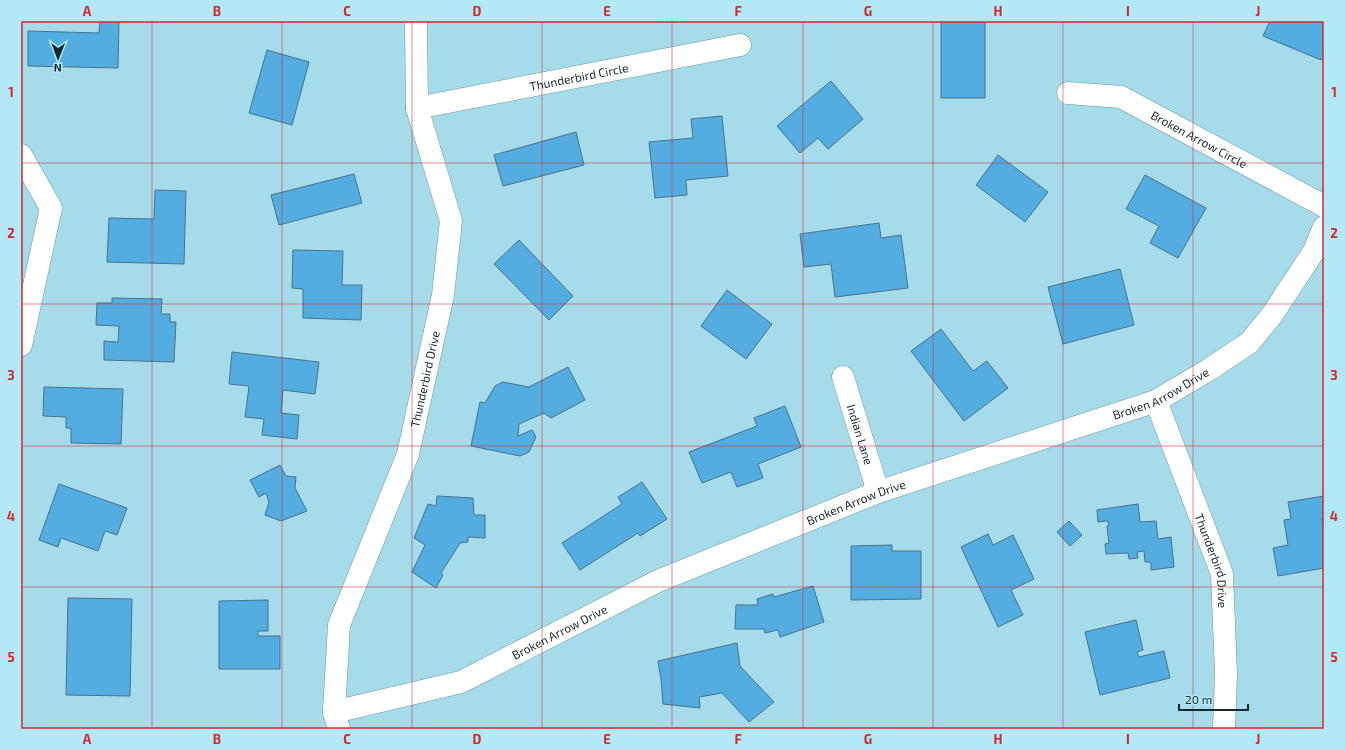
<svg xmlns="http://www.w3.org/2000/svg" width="1345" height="750" font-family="'Exo 2',sans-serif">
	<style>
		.building { fill: #53ade0; stroke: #4a718a }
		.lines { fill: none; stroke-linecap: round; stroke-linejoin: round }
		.minor-casing { stroke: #669aa7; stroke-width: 23 }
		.minor { stroke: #fff; stroke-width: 22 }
		.grid { fill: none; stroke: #d62828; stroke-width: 1; stroke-opacity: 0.55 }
		.labels { text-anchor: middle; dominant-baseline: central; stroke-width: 3.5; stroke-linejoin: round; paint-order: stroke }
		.street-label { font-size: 12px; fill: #13282e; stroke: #b3e8f7 }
		.neatline { fill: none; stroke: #d62828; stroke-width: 1.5 }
		.grid-label { font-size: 13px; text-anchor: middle; font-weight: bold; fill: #d62828 }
	</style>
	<rect width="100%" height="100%" fill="#a6dbea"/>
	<path class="building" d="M100,21H119L118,68L28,66V31L99,33Z
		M941,21H985V98H941Z
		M1270,21H1324V54L1321,60L1263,36Z
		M267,50L309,62L292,125L249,113Z
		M831,81L863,119L828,149L818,138L800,153L777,126Z
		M722,116L728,176L686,180L687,195L655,198L649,142L693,138L691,119Z
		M576,132L584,165L503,186L494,155Z
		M998,155L1048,192L1025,222L976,185Z
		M354,174L362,203L279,225L271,195Z
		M1145,175L1206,208L1178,258L1150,243L1159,226L1126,209Z
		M155,190L186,191L184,264L107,262L109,218L154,219Z
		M879,223L881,238L901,235L908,288L835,297L831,264L804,267L800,234Z
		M519,240L573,296L549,320L494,264Z
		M293,250L343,251L342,285H362L361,320L303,318V289L292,288Z
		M1120,269L1134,325L1063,344L1048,287Z
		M727,290L772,324L746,359L701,326Z
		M112,298L162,299L161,314H170V322H176L174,362L104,360V341L118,342L119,326L96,325L97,303H112Z
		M941,329L973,371L987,361L1008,388L964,421L911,351Z
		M232,352L319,362L315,394L283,390L281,413L299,415L297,439L262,435L264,419L245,417L249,386L229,384Z
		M568,367L585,400L551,418L544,413L519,424L518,436L532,430L536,437L529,452L520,456L471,446L480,402L485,403L495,386L503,382L529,387Z
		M44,387L123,389L121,444L71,443V428H66V417L43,416Z
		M785,406L801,447L758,464L763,478L737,487L731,472L702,483L689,452L757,426L754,418Z
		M280,465L286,476L296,477L295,488L307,511L281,521L265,515L269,502L266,493L259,497L250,480Z
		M642,482L667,519L640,536L638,533L580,570L562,543L622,504L618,497Z
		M59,484L127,508L117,535L105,531L98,551L61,538L58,547L39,540Z
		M437,496L473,498L474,515H485V538L468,537V542L460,543L441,573L443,575L436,588L412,572L425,545L414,538L428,504L436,506Z
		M1324,496V518H1322L1324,527V568L1278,576L1273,548L1288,545L1284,520L1291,519L1288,502Z
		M1138,504L1140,522L1156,521L1158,539L1171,537L1174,567L1151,570V562H1145L1144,551L1137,552L1138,558L1129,559L1128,553L1106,554L1105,544L1109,543L1107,526H1109L1108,521L1098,522L1097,510Z
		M1069,521L1082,535L1070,546L1057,532Z
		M988,534L993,545L1013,535L1034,579L1011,590L1023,615L998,627L961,547Z
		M892,545V551H921V599L851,600V546Z
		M813,586L824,622L780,637L778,630L765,633L764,629H735L736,605H758L757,599L773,594L774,597Z
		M68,598L132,599L130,696L66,695Z
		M268,600V631H258V636H280V669H219V601Z
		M1136,620L1143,650L1137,652L1139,657L1164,651L1170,678L1100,695L1085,632Z
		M737,643L740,666L774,702L749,722L722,693L699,697L700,708L663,704L661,679L658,661Z"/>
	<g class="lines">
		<g class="minor-casing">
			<g id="minor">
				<path id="s1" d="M1068,93L1121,97L1324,206"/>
				<path id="s2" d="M417,108L740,45"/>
				<path d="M21,155L51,208L21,345"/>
				<path id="s3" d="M843,377L878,492"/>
				<path id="s4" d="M1156,401L1222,574L1226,674L1224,729"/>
				<path id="s5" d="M334,712L461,682L658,581L878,492L1156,401L1210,369L1249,343L1272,315L1314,251L1324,227"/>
				<path id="s6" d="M339,729L334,712L339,625L408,454L443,295L451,221L417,108L416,21"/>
			</g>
		</g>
		<use href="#minor" class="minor"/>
	</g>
	<path class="grid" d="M152,21V729M282,21V729M412,21V729M542,21V729M672,21V729M803,21V729M933,21V729M1063,21V729M1193,21V729M21,163H1324M21,304H1324M21,446H1324M21,587H1324"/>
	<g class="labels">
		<g class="street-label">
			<text stroke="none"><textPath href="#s2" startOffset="165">Thunderbird Circle</textPath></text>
			<text stroke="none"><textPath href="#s1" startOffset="142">Broken Arrow Circle</textPath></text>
			<text stroke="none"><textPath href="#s6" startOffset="366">Thunderbird Drive</textPath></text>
			<text stroke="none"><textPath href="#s5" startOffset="889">Broken Arrow Drive</textPath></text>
			<text stroke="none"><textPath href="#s3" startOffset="60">Indian Lane</textPath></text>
			<text stroke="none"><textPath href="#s5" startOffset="565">Broken Arrow Drive</textPath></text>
			<text stroke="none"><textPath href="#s4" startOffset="170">Thunderbird Drive</textPath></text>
			<text stroke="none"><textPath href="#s5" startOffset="241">Broken Arrow Drive</textPath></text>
		</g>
	</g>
	<rect width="1345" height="750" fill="none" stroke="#b3e8f7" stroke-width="44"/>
	<g transform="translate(58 58) rotate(181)" stroke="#b3e8f7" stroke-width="3" paint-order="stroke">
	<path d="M0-3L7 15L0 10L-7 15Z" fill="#13282e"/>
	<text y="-6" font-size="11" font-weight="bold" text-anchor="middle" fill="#13282e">N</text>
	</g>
	<path d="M1179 704v6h69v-6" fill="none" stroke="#13282e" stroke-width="2"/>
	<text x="1185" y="704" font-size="12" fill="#13282e" stroke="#b3e8f7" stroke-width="3" paint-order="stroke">20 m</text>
	<rect x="22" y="22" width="1301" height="706" class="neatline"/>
	<g class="grid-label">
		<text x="87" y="16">A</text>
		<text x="217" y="16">B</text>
		<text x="347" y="16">C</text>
		<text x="477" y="16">D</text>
		<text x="607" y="16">E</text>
		<text x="738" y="16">F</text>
		<text x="868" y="16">G</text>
		<text x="998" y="16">H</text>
		<text x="1128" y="16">I</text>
		<text x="1258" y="16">J</text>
		<text x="11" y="97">1</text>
		<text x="1334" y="97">1</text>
		<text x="11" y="238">2</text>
		<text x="1334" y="238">2</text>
		<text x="11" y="380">3</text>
		<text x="1334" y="380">3</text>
		<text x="11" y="521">4</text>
		<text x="1334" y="521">4</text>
		<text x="11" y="662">5</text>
		<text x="1334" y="662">5</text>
		<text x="87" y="744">A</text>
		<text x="217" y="744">B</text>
		<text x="347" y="744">C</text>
		<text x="477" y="744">D</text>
		<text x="607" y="744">E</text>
		<text x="738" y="744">F</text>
		<text x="868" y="744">G</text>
		<text x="998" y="744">H</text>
		<text x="1128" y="744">I</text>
		<text x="1258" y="744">J</text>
	</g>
</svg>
